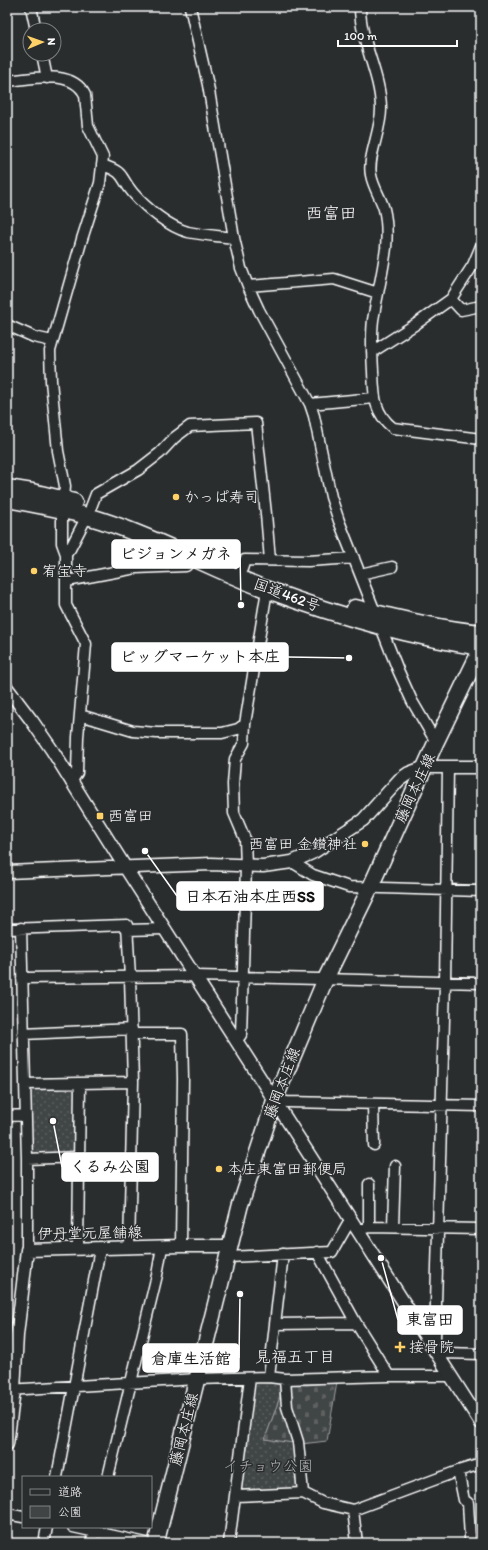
<svg xmlns="http://www.w3.org/2000/svg" width="488" height="1550" font-family="Itim,'Klee One',sans-serif">
	<style>
		.green { fill: url(#green-dots); stroke: #a0a2a2 }
		.cemetery { fill: url(#cemetery-stones); stroke: #a0a2a2 }
		.lines { fill: none; stroke-linecap: round; stroke-linejoin: round }
		.minor-casing { stroke: #fff; stroke-width: 13 }
		.tertiary-casing { stroke: #fff; stroke-width: 15 }
		.primary-casing { stroke: #fff; stroke-width: 18 }
		.trunk-casing { stroke: #fff; stroke-width: 19 }
		.minor { stroke: #2a2d2e; stroke-width: 10 }
		.tertiary { stroke: #2a2d2e; stroke-width: 12 }
		.primary { stroke: #2a2d2e; stroke-width: 15 }
		.trunk { stroke: #2a2d2e; stroke-width: 16 }
		.poi-dot { fill: #ffd166; stroke: #2a2d2e; stroke-width: 1.5 }
		.labels { text-anchor: middle; dominant-baseline: central; stroke-width: 3; stroke-linejoin: round; paint-order: stroke }
		.poi-label { font-size: 15px; fill: #fff; stroke: #2a2d2e; text-anchor: start }
		.street-label { font-size: 15px; fill: #fff; stroke: #2a2d2e }
		.park-label { font-size: 15px; fill: #b3b4b5; stroke: #2a2d2e }
		.neighbourhood-label { font-size: 16px; fill: #fff; stroke: #2a2d2e }
		.quarter-label { font-size: 17px; fill: #fff; stroke: #2a2d2e }
		.leader { fill: none; stroke: #fff; stroke-width: 1.5 }
		.callout-dot { fill: #fff; stroke: #2a2d2e; stroke-width: 1.5 }
		.callout { fill: #fff; stroke: #fff; stroke-width: 1.5 }
		.callout-label { font-size: 16px; text-anchor: middle; font-weight: bold; fill: #111 }
	</style>
	<defs>
		<pattern id="green-dots" width="8" height="8" patternUnits="userSpaceOnUse"><rect width="8" height="8" fill="#414445"/><path d="M2 2h.1M6 6h.1" fill="none" stroke="#5e6061" stroke-width="1.8" stroke-linecap="round"/></pattern>
		<pattern id="cemetery-stones" width="16" height="16" patternUnits="userSpaceOnUse"><rect width="16" height="16" fill="#414445"/><path d="M2 7V4a2 2 0 0 1 4 0v3zM10 15v-3a2 2 0 0 1 4 0v3z" fill="#5e6061"/></pattern>
	</defs>
	<rect width="100%" height="100%" fill="#2a2d2e"/>
	<filter id="ink" filterUnits="userSpaceOnUse"><feTurbulence type="fractalNoise" baseFrequency=".025" numOctaves="2"/><feDisplacementMap in="SourceGraphic" scale="8" xChannelSelector="R" yChannelSelector="G"/><feConvolveMatrix kernelMatrix="1 2 1 2 8 2 1 2 1" color-interpolation-filters="sRGB"/></filter>
	<g filter="url(#ink)">
		<path class="green" d="M74,1086L76,1089V1152L31,1155L29,1090L31,1088Z
			M255,1382L281,1384L280,1397L265,1439L296,1443L301,1488L239,1494L253,1385Z"/>
		<path class="cemetery" d="M337,1382L327,1441L301,1444L265,1439L280,1397L281,1384L307,1385Z"/>
		<g class="lines">
			<g class="minor-casing">
				<path id="minor" d="M31,7L36,30
					M190,7L208,85L234,238L241,268L248,286L259,310L310,404L314,416L331,497L339,521L398,670L412,701L436,742
					M360,7C360,41 380,73 381,107C382,129 367,157 371,175C373,187 381,198 384,209C387,221 387,236 386,248C383,272 377,296 373,320C371,336 372,354 373,371C374,394 373,412 393,428L481,439
					M42,54L47,78
					M7,81C31,79 72,68 85,95L88,126L103,157L100,183L82,239L50,351L51,381L58,451L65,486L64,500
					M102,165C127,173 119,177 133,193C146,208 169,227 188,232C203,235 219,236 234,238
					M248,286L334,279L378,293
					M451,299L461,310L481,306
					M7,325L34,337L52,341
					M372,352L416,324L451,299L473,265L481,246
					M310,404L374,398
					M91,507L96,494L138,470L160,453L174,438L190,426L256,423L266,514L270,560
					M62,510V543L66,554V605L86,644L78,737L77,773L71,782
					M66,554L70,549L87,516
					M242,569L245,560L308,561L354,558
					M360,574L392,567
					M67,581L136,568L186,566L193,558
					M80,715L133,731L157,733H222L238,729L245,724
					M292,862L313,875L349,887L481,891
					M21,928L27,1159V1250
					M7,929L127,925L130,977L133,1082L129,1248
					M127,930L165,929
					M22,978L196,976L481,983
					M23,1034L132,1029
					M132,1034H182L183,1079L181,1246
					M237,1040L241,1035L246,866L245,839L234,813L233,784L235,759L244,743L245,724L267,590
					M25,1084L133,1082
					M275,1099L287,1102L481,1106
					M373,1104L374,1145
					M7,1116L26,1115
					M27,1159L79,1157
					M369,1227V1184
					M393,1227L395,1166
					M358,1230L369,1227L481,1229
					M78,1249L80,1083
					M317,1252L356,1323L389,1376
					M228,1257L332,1252L351,1219
					M276,1324L356,1323
					M431,1345L435,1339L445,983L448,767
					M437,1354L445,1353L481,1354
					M269,1377L283,1254
					M285,1379L287,1407L298,1442L303,1493
					M7,1390L197,1379L269,1377L285,1379L389,1376H451
					M458,1471L464,1500L468,1503L470,1538
					M57,1477L100,1249
					M108,1477L157,1275L162,1247
					M236,1496L303,1493L323,1503L353,1510L458,1471L481,1464
					M353,1510L357,1543
					M7,1514L23,1517
					M73,1527L146,1543
					M44,1543L47,1527
					M91,1543L95,1527
					M229,1543L250,1378"/>
			</g>
			<g class="tertiary-casing">
				<path id="tertiary" d="M7,688L32,721L52,750L125,867L481,1423
					M7,872L211,864L263,866L292,862L314,852L363,820L399,780L409,773L425,767H481
					M7,1444L14,1390L17,1335L27,1250L181,1246H230"/>
			</g>
			<g class="primary-casing">
				<path id="primary" d="M156,1543L240,1206L275,1099L325,980L370,888L436,742L481,649"/>
			</g>
			<g class="trunk-casing">
				<path id="trunk" d="M7,488L32,492L74,502
					M7,499C34,504 61,509 87,516C150,534 207,567 268,590C338,616 408,636 481,647
					M355,608C397,619 439,629 481,633"/>
			</g>
			<use href="#minor" class="minor"/>
			<use href="#tertiary" class="tertiary"/>
			<use href="#primary" class="primary"/>
			<use href="#trunk" class="trunk"/>
		</g>
	</g>
	<g class="poi-dot">
		<circle cx="176" cy="497" r="4"/>
		<circle cx="34" cy="571" r="4"/>
		<rect x="96" y="812" width="8" height="8" rx="2"/>
		<circle cx="365" cy="844" r="4"/>
		<circle cx="219" cy="1169" r="4"/>
		<path d="M398 1341h4v4h4v4h-4v4h-4v-4h-4v-4h4z"/>
	</g>
	<g class="labels">
		<g class="poi-label">
			<text x="184" y="497">かっぱ寿司</text>
			<text x="42" y="571">宥宝寺</text>
			<text x="108" y="816">西富田</text>
			<text x="357" y="844" text-anchor="end">西富田 金鑚神社</text>
			<text x="227" y="1169">本庄東富田郵便局</text>
			<text x="409" y="1347">接骨院</text>
		</g>
		<g class="street-label">
			<text transform="translate(287 595) rotate(20)">国道462号</text>
			<text transform="translate(415 788) rotate(-65)">藤岡本庄線</text>
			<text transform="translate(282 1083) rotate(-69)">藤岡本庄線</text>
			<text transform="translate(90 1233) rotate(-1)">伊丹堂元屋舗線</text>
			<text transform="translate(184 1429) rotate(-76)">藤岡本庄線</text>
		</g>
		<g class="park-label">
			<text x="268" y="1466">イチョウ公園</text>
		</g>
		<g class="neighbourhood-label">
			<text x="295" y="1356">見福五丁目</text>
		</g>
		<g class="quarter-label">
			<text x="331" y="213">西富田</text>
		</g>
	</g>
	<path class="leader" d="M241 605L240 554M349 658L288 657M145 851L177 896M53 1121L62 1167M381 1258L398 1320M240 1294L239 1358"/>
	<g class="callout-dot">
		<circle cx="241" cy="605" r="4"/>
		<circle cx="349" cy="658" r="4"/>
		<circle cx="145" cy="851" r="4"/>
		<circle cx="53" cy="1121" r="4"/>
		<circle cx="381" cy="1258" r="4"/>
		<circle cx="240" cy="1294" r="4"/>
	</g>
	<g class="callout">
		<rect x="112" y="540" width="128" height="28" rx="4"/>
		<rect x="112" y="643" width="176" height="28" rx="4"/>
		<rect x="177" y="882" width="146" height="28" rx="4"/>
		<rect x="62" y="1153" width="96" height="28" rx="4"/>
		<rect x="398" y="1306" width="64" height="28" rx="4"/>
		<rect x="143" y="1344" width="96" height="28" rx="4"/>
	</g>
	<g class="callout-label">
		<text x="176" y="559">ビジョンメガネ</text>
		<text x="200" y="662">ビッグマーケット本庄</text>
		<text x="250" y="902">日本石油本庄西SS</text>
		<text x="110" y="1172">くるみ公園</text>
		<text x="430" y="1325">東富田</text>
		<text x="191" y="1364">倉庫生活館</text>
	</g>
	<rect width="488" height="1550" fill="none" stroke="#2a2d2e" stroke-width="24"/>
	<rect x="12" y="12" width="464" height="1526" fill="none" stroke="#fff" stroke-width="1.5" filter="url(#ink)"/>
	<rect x="22" y="1476" width="130" height="52" fill="#2a2d2e" stroke="#7f8182"/>
	<rect x="30" y="1489" width="20" height="6" fill="#2a2d2e" stroke="#7f8182"/>
	<text x="58" y="1496" font-size="12" fill="#ffffff">道路</text>
	<rect x="30" y="1506" width="20" height="12" fill="#414445" stroke="#7f8182"/>
	<text x="58" y="1516" font-size="12" fill="#ffffff">公園</text>
	<g transform="translate(42 42) rotate(88)"><circle r="19" fill="#2a2d2e" stroke="#7f8182"/>
	<path d="M0-3L7 15L0 10L-7 15Z" fill="#ffd166"/>
	<text y="-6" font-size="11" font-weight="bold" text-anchor="middle" fill="#ffffff">N</text>
	</g>
	<path d="M338 40v6h119v-6" fill="none" stroke="#ffffff" stroke-width="2"/>
	<text x="344" y="40" font-size="12" fill="#ffffff" stroke="#2a2d2e" stroke-width="3" paint-order="stroke">100 m</text>
</svg>
